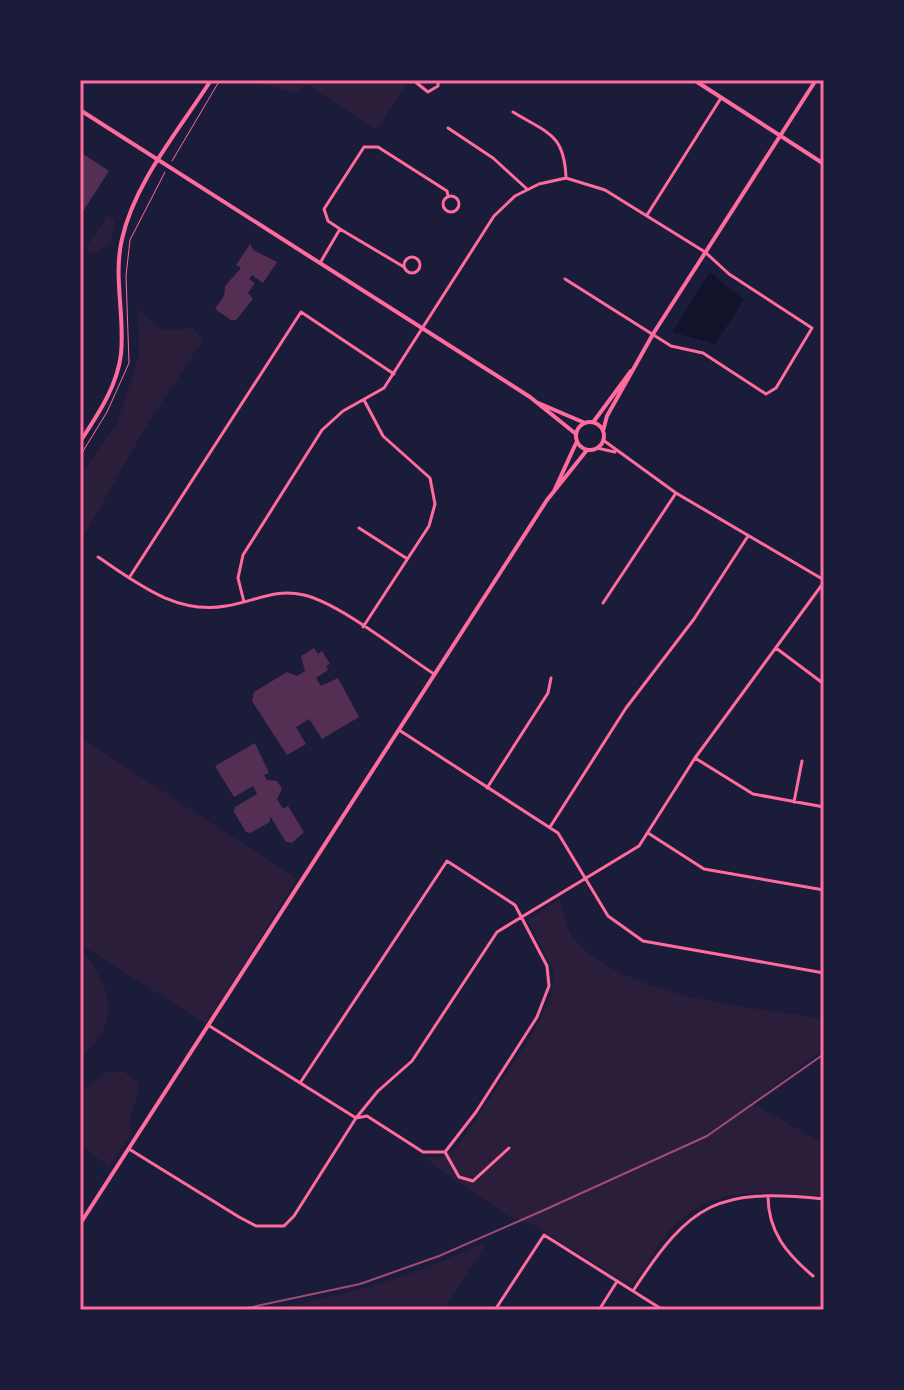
<svg xmlns="http://www.w3.org/2000/svg" width="904" height="1390" font-family="'Work Sans',sans-serif">
	<style>
		.green { fill: #2a1e3b }
		.water { fill: #12122b }
		.building { fill: #542f53 }
		.lines { fill: none; stroke-linecap: round; stroke-linejoin: round }
		.path { stroke: #ff6b9d; stroke-width: 1 }
		.minor { stroke: #ff6b9d; stroke-width: 3 }
		.tertiary { stroke: #ff6b9d; stroke-width: 4 }
		.rail { stroke: #a44b75; stroke-width: 2 }
		.neatline { fill: none; stroke: #ff6b9d; stroke-width: 3 }
	</style>
	<rect width="100%" height="100%" fill="#1b1b3a"/>
	<path class="green" d="M250,80H409L377,130L306,84L296,94Z
		M108,215L115,221L110,244L95,252L88,251L87,246Z
		M138,309L162,330L193,328L203,340L145,428L80,543V477L117,423L139,356Z
		M80,737L297,879L206,1024L80,944Z
		M559,900C563,912 567,930 575,940C628,999 749,1006 824,1019V1049L752,1103L824,1144V1196C768,1195 715,1181 671,1229C655,1246 647,1270 631,1286L533,1225L507,1215L432,1164L427,1158L442,1157L458,1146L535,1030L550,1000L554,973L528,920Z
		M80,951C90,957 93,966 99,976C118,1011 108,1031 80,1059Z
		M108,1071L124,1072L137,1081V1097L130,1119L131,1135L109,1167L80,1145V1091Z
		M488,1241L443,1310H269C346,1296 417,1275 488,1241Z"/>
	<path class="water" d="M710,272L744,300L715,344L672,332Z"/>
	<path class="building" d="M80,152L109,171L80,216Z
		M250,244L253,250L277,262L263,283L252,275L249,279L255,283L248,293L253,299L236,320H231L215,309L224,296L225,286L241,268L236,265Z
		M314,648L318,654L322,651L330,664L326,666L328,670L316,678L321,686L338,678L359,717L322,739L309,719L296,727L306,744L287,755L252,701L254,692L287,672L297,676L305,671L301,656Z
		M255,743L269,773L264,775L267,780L277,781L282,789L277,799L283,809L288,806L304,832L292,843L286,842L270,816V822L250,833L246,832L234,812L235,807L257,794L253,786L234,797L215,766Z"/>
	<g class="lines">
		<path class="path" d="M172,161L220,80
			M80,456L107,412L129,363L126,276L130,240L165,172"/>
		<path class="minor" d="M413,80L428,92L438,86V80
			M513,112C547,133 564,133 566,177
			M448,128L493,158L527,189
			M443 204a8 8 0 1 1 16 0a8 8 0 1 1-16 0Z
			M647,215L721,98
			M340,229L404,267
			M404 265a8 8 0 1 1 16 0a8 8 0 1 1-16 0Z
			M320,263L340,229L328,221L324,209L364,147H378L447,191L448,196
			M603,440L676,493L824,580
			M597,448L615,452
			M359,528L406,558
			M98,557C137,583 176,615 226,606C254,602 274,588 304,595C341,604 400,652 434,674
			M129,578L301,312L394,374
			M244,602L238,578L243,555L322,430L343,411L384,388L494,216L515,196L539,184L566,178L605,190L705,252L729,274L812,328L776,388L766,394L703,353L671,346L565,279
			M603,603L676,493
			M363,627L429,526L435,504L430,478L383,436L364,400
			M776,648L824,684
			M399,730L558,833L608,916L643,941L824,973
			M695,758L753,794L824,807
			M487,788L548,693L551,678
			M794,802L802,761
			M550,827L626,708L694,619L748,536
			M648,833L704,869L824,890
			M208,1025L356,1118L367,1116L423,1152H445L476,1112L537,1017L549,986L547,966L515,905L447,861L300,1083
			M129,1149L239,1217L256,1226H284L294,1216L356,1118L378,1091L412,1061L497,932L639,846L695,758L824,582
			M445,1152L459,1177L473,1181L509,1148
			M768,1196C768,1232 787,1254 813,1276
			M633,1291C691,1202 717,1188 824,1199
			M495,1310L544,1235L663,1310
			M599,1310L616,1283"/>
		<path class="tertiary" d="M694,80L824,164
			M80,110L530,397L576,434
			M536,402L585,423
			M594,421L631,371
			M576 436a14 14 0 1 1 28 0a14 14 0 1 1-28 0Z
			M603,431L607,416L653,334L816,80
			M80,442C98,414 117,387 121,354C125,315 113,277 122,239C135,181 180,129 211,80
			M555,489L577,441
			M80,1224L547,500L587,450"/>
		<path class="rail" d="M238,1310L360,1284L439,1256L542,1211L707,1136L824,1054"/>
	</g>
	<rect width="904" height="1390" fill="none" stroke="#1b1b3a" stroke-width="164"/>
	<rect x="82" y="82" width="740" height="1226" class="neatline"/>
</svg>
